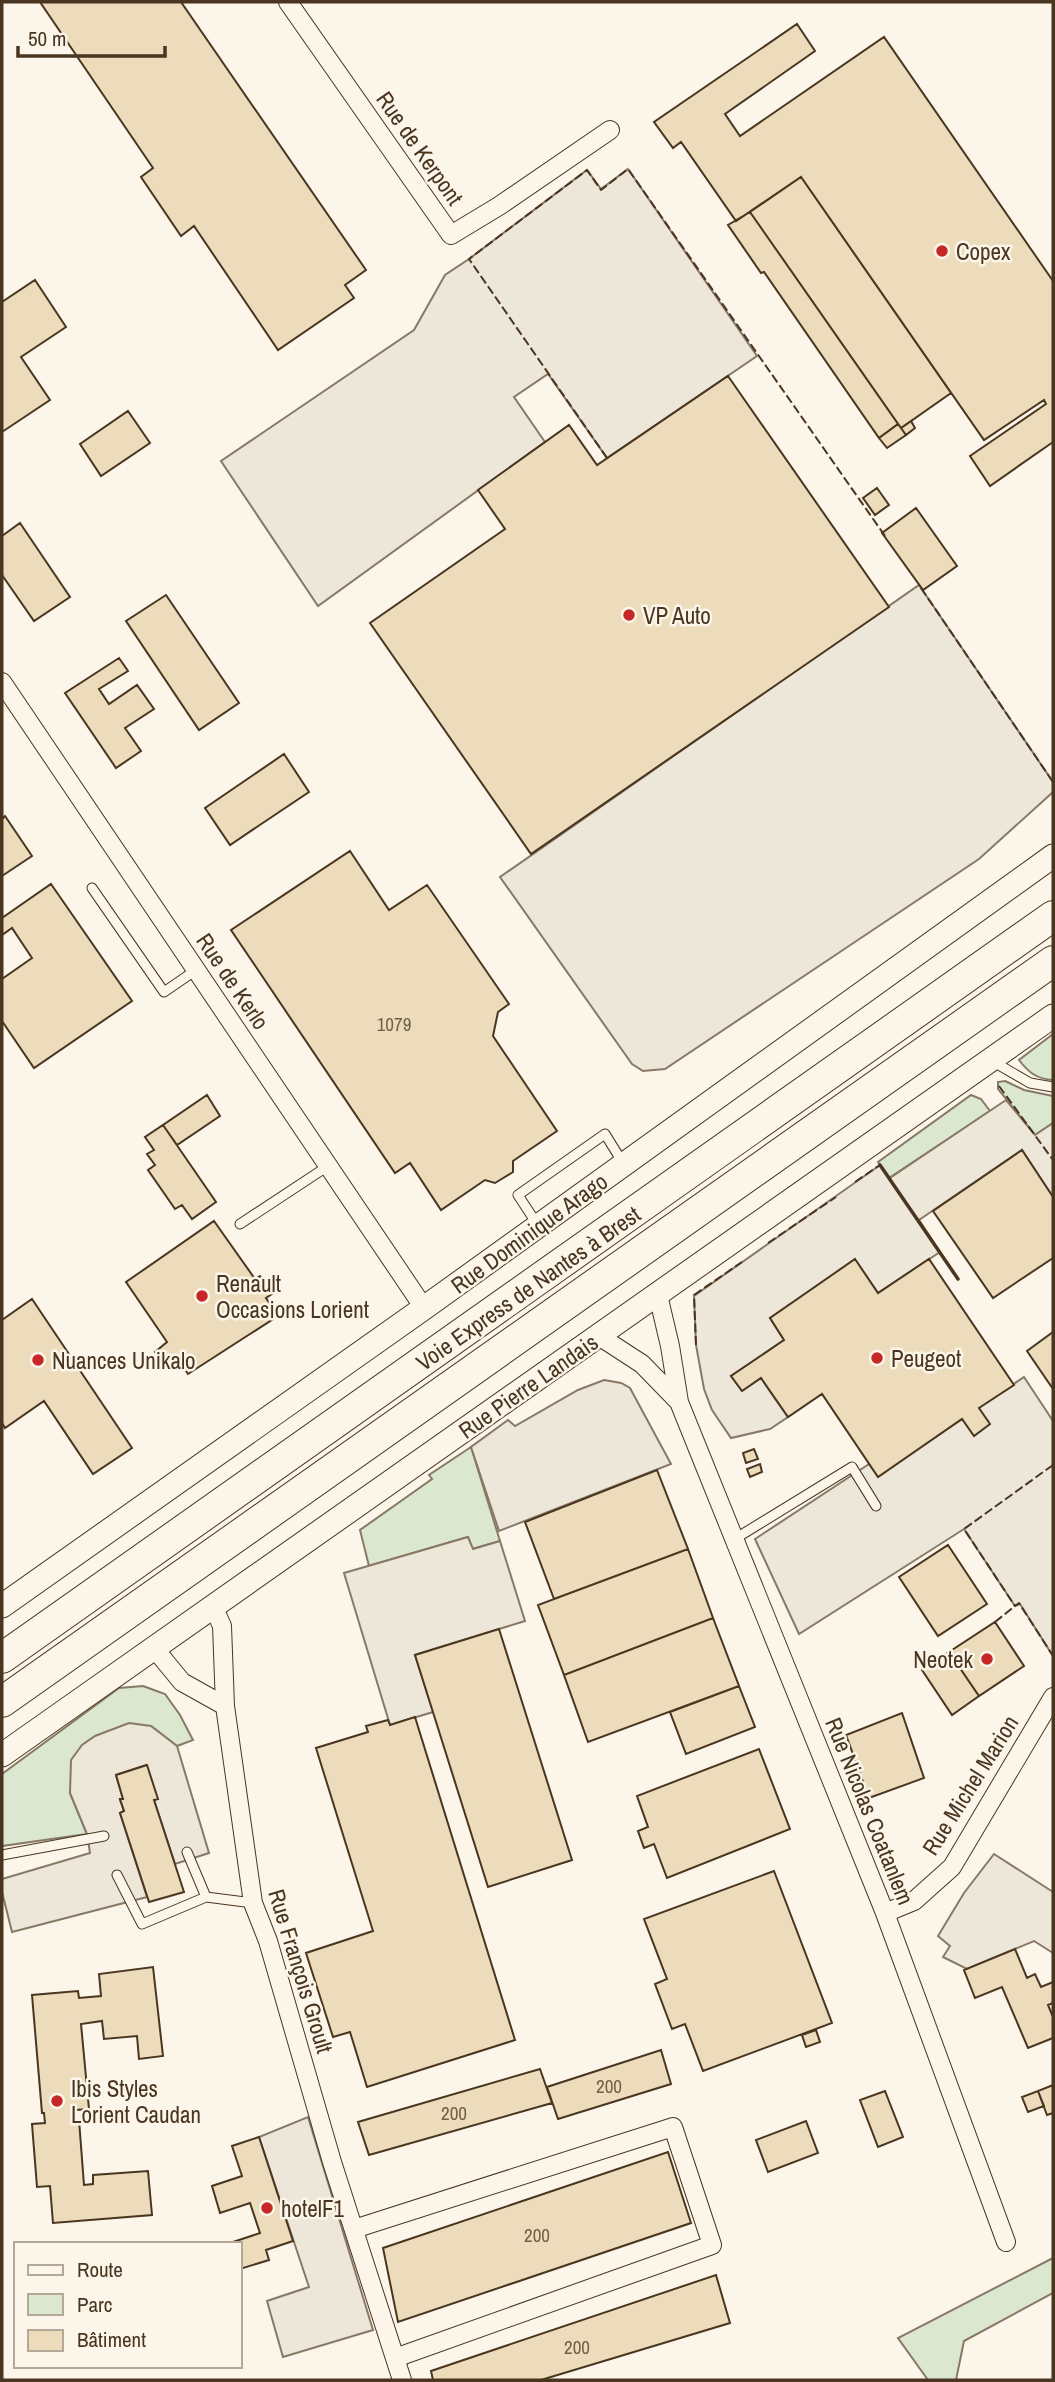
<svg xmlns="http://www.w3.org/2000/svg" width="1055" height="2382" font-family="'Archivo Narrow',sans-serif">
	<style>
		.green { fill: #dce7d0; stroke: #887966; stroke-width: 2 }
		.parking { fill: #ede7d9; stroke: #887966; stroke-width: 2 }
		.building { fill: #ecdcbc; stroke: #4a3520; stroke-width: 2 }
		.lines { fill: none; stroke-linecap: round; stroke-linejoin: round }
		.service-casing { stroke: #4a3520; stroke-width: 11 }
		.minor-casing { stroke: #4a3520; stroke-width: 20 }
		.tertiary-casing { stroke: #4a3520; stroke-width: 25 }
		.trunk-casing { stroke: #4a3520; stroke-width: 32 }
		.service { stroke: #fbf6e9; stroke-width: 9 }
		.minor { stroke: #fbf6e9; stroke-width: 18 }
		.tertiary { stroke: #fbf6e9; stroke-width: 23 }
		.trunk { stroke: #fbf6e9; stroke-width: 30 }
		.fence { stroke: #4a3520; stroke-width: 2; stroke-dasharray: 9 3.5; stroke-linecap: butt }
		.wall { stroke: #4a3520; stroke-width: 3.5 }
		.poi-dot { fill: #c62828; stroke: #fbf6e9; stroke-width: 2.5 }
		.labels { text-anchor: middle; dominant-baseline: central; stroke-width: 5; stroke-linejoin: round; paint-order: stroke }
		.number-label { font-size: 19px; fill: #725f47 }
		.street-label { font-size: 23px; fill: #4a3520; stroke: #fbf6e9 }
		.poi-label { font-size: 23px; fill: #4a3520; stroke: #fbf6e9; text-anchor: start }
	</style>
	<rect width="100%" height="100%" fill="#fbf6e9"/>
	<path class="green" d="M1053,1034V1080C1037,1079 1029,1073 1019,1060Z
		M1005,1081L1024,1090L1053,1096V1123L1035,1135L998,1089V1082Z
		M971,1095L981,1099L990,1111L889,1178L878,1162Z
		M471,1447L500,1541L472,1549L468,1537L369,1566L360,1530L432,1479L429,1475Z
		M143,1686L165,1694L180,1715L193,1740L177,1746L151,1726L70,1793L87,1834L2,1846V1774L119,1688Z
		M1053,2258V2293L964,2341L956,2380H928L898,2338Z"/>
	<path class="parking" d="M628,169L757,356L607,458L548,374L514,397L545,442L318,606L221,461L414,330L445,275L469,259L587,170L601,189Z
		M919,585L1053,782V792L979,859L665,1069L643,1071L632,1064L500,877Z
		M1006,1100L1035,1135L1053,1123V1197L1022,1150L919,1220L940,1252L878,1293L855,1260L770,1318L784,1340L731,1376L742,1391L761,1378L788,1417L770,1429L731,1438L712,1410L704,1389L696,1345L694,1296L880,1165L890,1178Z
		M1024,1377L1053,1421V1656L1020,1604L1015,1606L964,1529L799,1634L755,1539L869,1464L878,1476Z
		M604,1380L621,1383L630,1388L671,1464L499,1531L471,1447L508,1420L515,1426L578,1390Z
		M468,1537L473,1549L500,1541L525,1621L415,1655L433,1712L390,1725L344,1573Z
		M129,1723L151,1726L177,1746L209,1853L175,1864L154,1800L157,1799L146,1765L116,1775L123,1799L120,1800L124,1811L120,1813L147,1897L12,1932L2,1892V1879L90,1853L87,1834L70,1793L71,1760L82,1745L95,1736Z
		M994,1854L1053,1892V1953L1034,1941L967,1969L943,1957L950,1946L938,1936L964,1893Z
		M308,2117L373,2330L283,2357L267,2301L309,2287L259,2137Z"/>
	<path class="building" d="M40,2H181L366,270L345,285L354,298L278,350L194,226L181,236L141,177L153,168Z
		M797,24L815,51L725,114L740,136L884,37L1053,281V442L990,486L970,456L1046,404L1044,400L984,440L801,177L736,221L681,142L673,148L654,122Z
		M801,177L951,393L901,428L750,212Z
		M750,212L898,424L879,438L764,272L761,273L728,225Z
		M35,280L66,327L21,357L50,400L2,432V302Z
		M728,376L889,607L531,854L370,623L505,529L478,490L569,425L597,465Z
		M128,411L150,443L101,476L80,444Z
		M911,421L915,428L906,435L901,428Z
		M898,424L906,435L887,448L879,438Z
		M877,488L889,505L875,515L863,498Z
		M916,508L957,566L923,590L882,533Z
		M20,523L70,597L34,621L2,575V536Z
		M166,595L239,703L199,730L126,621Z
		M119,658L128,671L99,689L109,704L137,685L154,709L125,728L141,751L116,768L65,693Z
		M284,754L309,792L230,845L205,808Z
		M5,816L32,856L2,876V819Z
		M350,851L389,910L427,885L509,1004L498,1012L493,1036L557,1131L513,1161V1172L495,1183L485,1180L441,1210L410,1163L395,1173L231,930Z
		M51,884L132,1001L34,1068L2,1021V979L32,958L12,928L2,935V918Z
		M207,1095L220,1116L177,1145L163,1125Z
		M163,1125L216,1202L192,1219L182,1205L175,1209L148,1170L155,1165L147,1154L154,1150L145,1137Z
		M1022,1150L1053,1197V1258L993,1298L933,1211Z
		M214,1221L255,1279L260,1276L272,1294L266,1298L278,1316L188,1374L176,1356L163,1364L155,1352L167,1342L126,1282Z
		M855,1259L878,1293L929,1259L1014,1385L979,1408L990,1424L974,1436L962,1419L878,1477L822,1394L788,1417L761,1378L742,1391L731,1376L784,1340L770,1318Z
		M32,1299L132,1448L93,1474L44,1401L5,1428L2,1423V1320Z
		M1053,1332V1389L1027,1351Z
		M754,1449L758,1459L746,1463L743,1453Z
		M760,1464L762,1472L750,1477L747,1469Z
		M657,1470L688,1549L554,1599L525,1522Z
		M948,1545L987,1604L938,1636L899,1577Z
		M688,1549L713,1618L564,1675L538,1605Z
		M713,1618L739,1686L588,1742L564,1675Z
		M995,1622L1024,1666L979,1696L949,1652Z
		M499,1629L572,1860L488,1887L415,1655Z
		M949,1652L979,1696L952,1715L922,1670Z
		M739,1686L755,1727L686,1754L670,1712Z
		M902,1713L924,1778L869,1798L846,1735Z
		M415,1717L515,2040L367,2087L350,2032L333,2037L306,1953L373,1931L316,1748L368,1732L366,1726L388,1720L390,1725Z
		M759,1749L790,1829L667,1878L654,1844L644,1848L638,1831L648,1827L637,1796Z
		M147,1765L158,1799L154,1800L184,1892L149,1902L120,1813L124,1811L120,1799H123L116,1775Z
		M774,1871L832,2023L703,2071L685,2024L672,2029L655,1984L667,1979L644,1919Z
		M1015,1949L1027,1978L1035,1974L1041,1987L1053,1982V2003L1048,2005L1053,2017V2038L1028,2048L1002,1987L975,1998L964,1970Z
		M153,1967L163,2056L139,2059L137,2036L104,2039L102,2021L81,2024L89,2109L76,2110V2120H79L84,2185L93,2184V2175L148,2171L152,2215L53,2223L50,2186L37,2187L32,2124L45,2123L44,2113H42L32,1995L78,1991L79,1998L101,1996L99,1974Z
		M816,2030L820,2042L806,2047L802,2035Z
		M661,2050L671,2084L558,2119L547,2087Z
		M540,2069L552,2103L369,2155L358,2122Z
		M1053,2085V2113L1047,2115L1038,2091Z
		M885,2091L903,2137L878,2147L860,2100Z
		M1038,2091L1044,2106L1028,2112L1022,2097Z
		M806,2121L818,2153L768,2172L756,2140Z
		M259,2137L293,2241L266,2250L269,2260L240,2269V2244L230,2243L260,2233L250,2203L220,2213L212,2186L242,2176L232,2146Z
		M668,2152L691,2223L398,2322L383,2248Z
		M716,2275L730,2323L541,2380H433L431,2371Z"/>
	<g class="lines">
		<g class="service-casing">
			<path id="service" d="M92,888L164,992L196,970
				M992,1061L1030,1083L1053,1087
				M240,1224L328,1166
				M537,1224L518,1195L605,1134L623,1163
				M733,1540L852,1467L876,1506
				M187,1852L206,1897L253,1903
				M2,1855L104,1836
				M117,1875L142,1924L206,1897"/>
		</g>
		<g class="minor-casing">
			<path id="minor" d="M288,2L451,235L499,206L610,130
				M2,682L424,1308
				M658,1295L670,1346L679,1402L885,1913L1006,2242
				M599,1336L642,1364L679,1402
				M213,1606L222,1626L225,1706L253,1903L268,1941L332,2162L402,2380
				M154,1648L182,1682L225,1706
				M885,1913L914,1901L952,1867L1053,1697
				M354,2229L673,2127L712,2245L395,2358"/>
		</g>
		<g class="tertiary-casing">
			<path id="tertiary" d="M2,1606L424,1308L1053,856
				M2,1755L1053,1016"/>
		</g>
		<g class="trunk-casing">
			<path id="trunk" d="M2,1658L1053,916
				M2,1702L1053,961"/>
		</g>
		<use href="#service" class="service"/>
		<use href="#minor" class="minor"/>
		<use href="#tertiary" class="tertiary"/>
		<use href="#trunk" class="trunk"/>
		<path class="fence" d="M607,458L469,259L587,170L601,190L628,169L885,536
			M921,588L1053,782
			M999,1086L1053,1160
			M855,1182L880,1165
			M768,1243L836,1197
			M696,1345L694,1295L742,1262
			M1053,1465L964,1529L1015,1606L1019,1603L1053,1656
			M995,1622L1015,1606"/>
		<path class="wall" d="M880,1165L958,1279"/>
	</g>
	<g class="poi-dot">
		<circle cx="942" cy="251" r="7"/>
		<circle cx="629" cy="615" r="7"/>
		<circle cx="202" cy="1296" r="7"/>
		<circle cx="877" cy="1358" r="7"/>
		<circle cx="38" cy="1360" r="7"/>
		<circle cx="987" cy="1659" r="7"/>
		<circle cx="57" cy="2101" r="7"/>
		<circle cx="267" cy="2208" r="7"/>
	</g>
	<g class="labels">
		<g class="number-label">
			<text x="394" y="1024">1079</text>
			<text x="609" y="2086">200</text>
			<text x="454" y="2113">200</text>
			<text x="537" y="2235">200</text>
			<text x="577" y="2347">200</text>
		</g>
		<g class="street-label">
			<text transform="translate(420 148) rotate(55)">Rue de Kerpont</text>
			<text transform="translate(233 981) rotate(56)">Rue de Kerlo</text>
			<text transform="translate(529 1233) rotate(-36)">Rue Dominique Arago</text>
			<text transform="translate(528 1288) rotate(-35)">Voie Express de Nantes à Brest</text>
			<text transform="translate(528 1386) rotate(-35)">Rue Pierre Landais</text>
			<text transform="translate(970 1785) rotate(-58)">Rue Michel Marion</text>
			<text transform="translate(870 1811) rotate(68)">Rue Nicolas Coatanlem</text>
			<text transform="translate(301 1971) rotate(73)">Rue François Groult</text>
		</g>
		<g class="poi-label">
			<text x="956" y="251">Copex</text>
			<text x="643" y="615">VP Auto</text>
			<text x="216" y="1283">Renault<tspan x="216" dy="26">Occasions Lorient</tspan></text>
			<text x="891" y="1358">Peugeot</text>
			<text x="52" y="1360">Nuances Unikalo</text>
			<text x="973" y="1659" text-anchor="end">Neotek</text>
			<text x="71" y="2088">Ibis Styles<tspan x="71" dy="26">Lorient Caudan</tspan></text>
			<text x="281" y="2208">hotelF1</text>
		</g>
	</g>
	<rect width="1055" height="2382" fill="none" stroke="#4a3520" stroke-width="7"/>
	<rect x="14" y="2242" width="228" height="126" fill="#fbf6e9" stroke="#b4a999" stroke-width="2"/>
	<rect x="28" y="2265" width="35" height="10" fill="#fbf6e9" stroke="#b4a999" stroke-width="2"/>
	<text x="77" y="2277" font-size="21" fill="#4a3520">Route</text>
	<rect x="28" y="2294" width="35" height="21" fill="#dce7d0" stroke="#b4a999" stroke-width="2"/>
	<text x="77" y="2312" font-size="21" fill="#4a3520">Parc</text>
	<rect x="28" y="2330" width="35" height="21" fill="#ecdcbc" stroke="#b4a999" stroke-width="2"/>
	<text x="77" y="2347" font-size="21" fill="#4a3520">Bâtiment</text>
	<path d="M18 46v10h147v-10" fill="none" stroke="#4a3520" stroke-width="3.5"/>
	<text x="28" y="46" font-size="21" fill="#4a3520" stroke="#fbf6e9" stroke-width="5" paint-order="stroke">50 m</text>
</svg>
